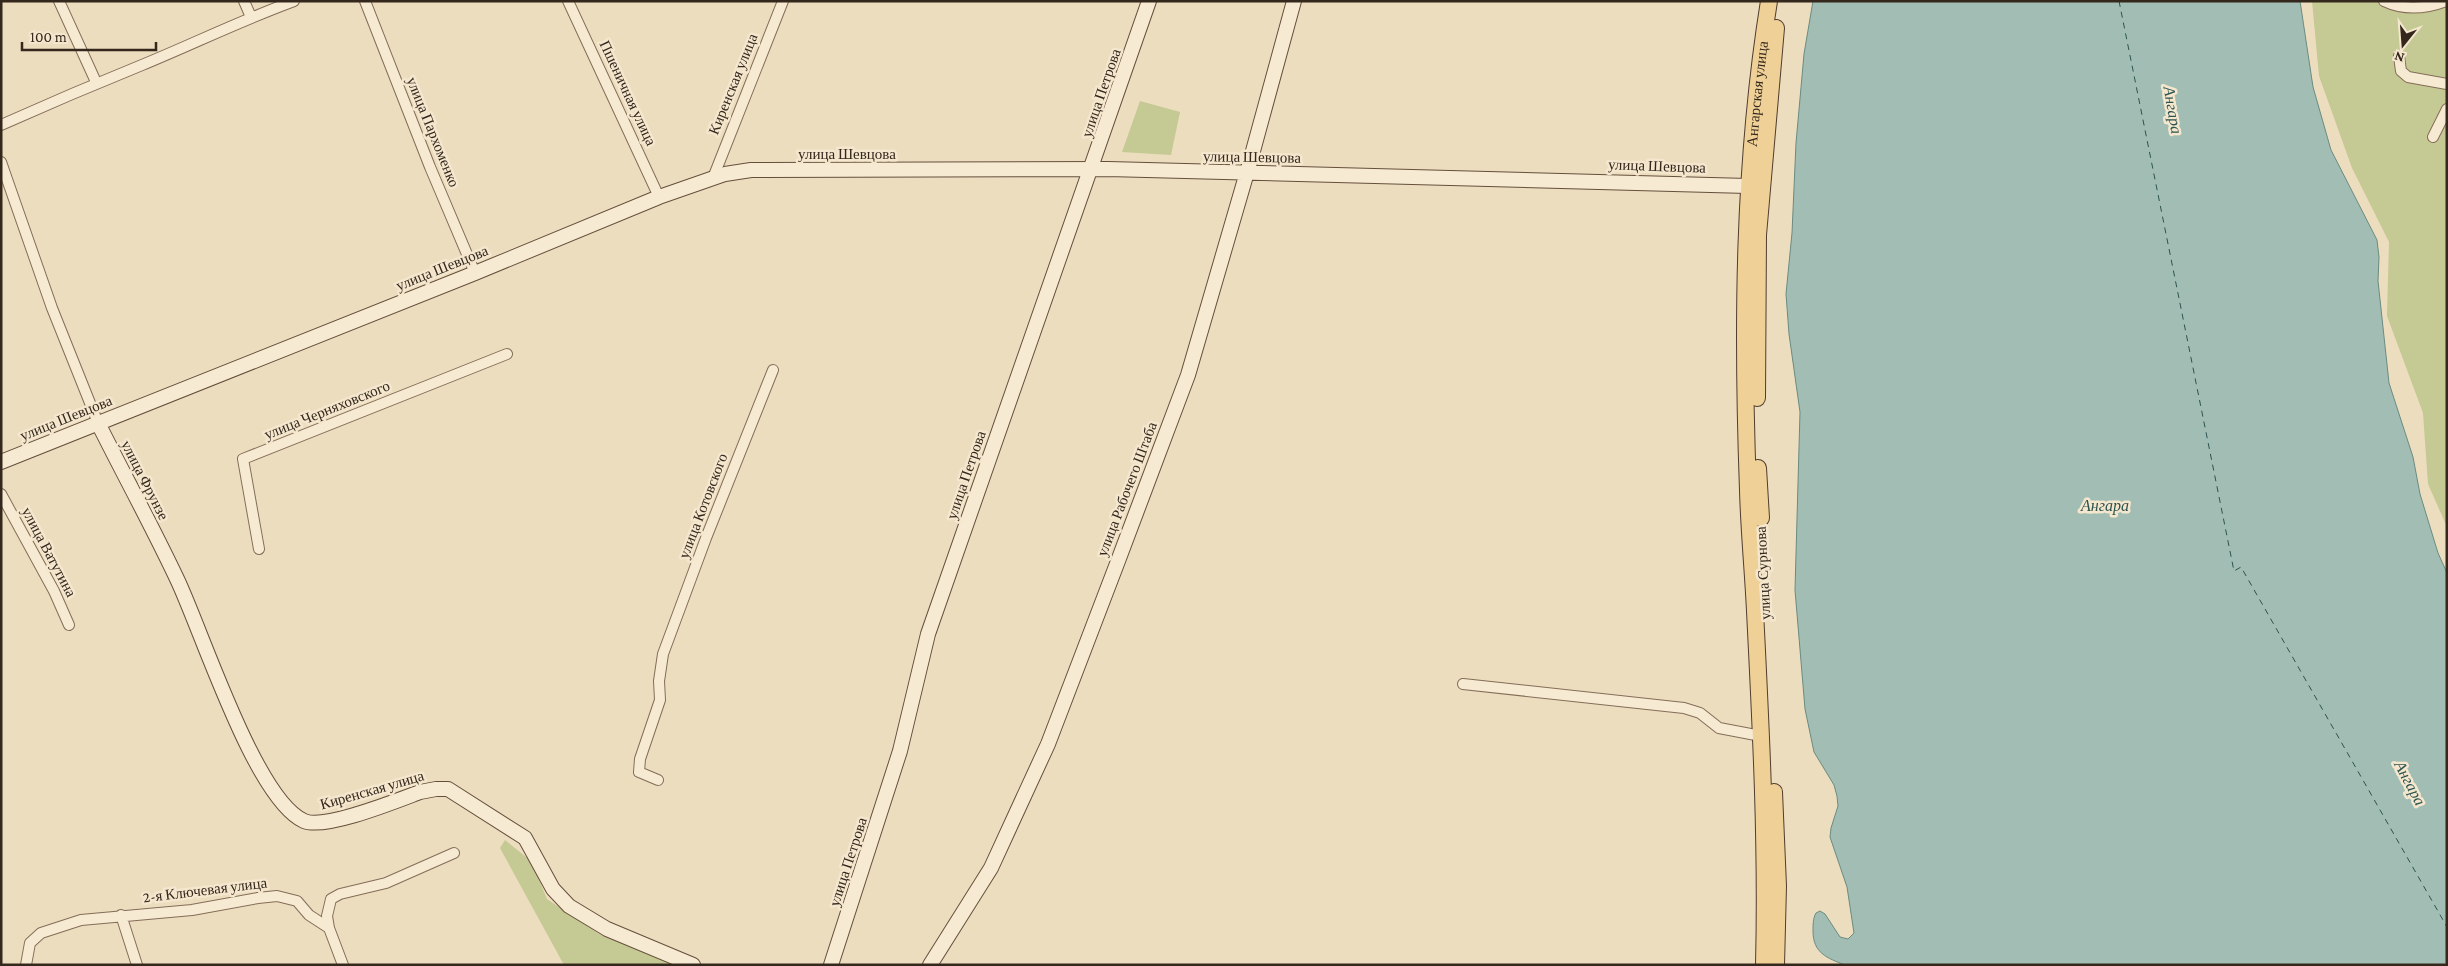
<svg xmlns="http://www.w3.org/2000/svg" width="2448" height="966" font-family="'Crimson Pro',serif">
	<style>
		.green { fill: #c5c994 }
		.water { fill: #a2beb4; stroke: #6a8b81 }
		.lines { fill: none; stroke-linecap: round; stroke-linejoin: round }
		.ferry { stroke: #2c534f; stroke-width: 1; stroke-dasharray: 6 5; stroke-linecap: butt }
		.street-casing { stroke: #846d58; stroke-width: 12 }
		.secondary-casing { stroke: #654f3c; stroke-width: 16 }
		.primary-casing { stroke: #513c2d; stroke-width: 18 }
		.street { stroke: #f7ead2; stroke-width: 10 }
		.secondary { stroke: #f7ead2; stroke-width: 14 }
		.primary { stroke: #efd097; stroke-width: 16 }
		.labels { text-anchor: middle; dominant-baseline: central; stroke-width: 5; stroke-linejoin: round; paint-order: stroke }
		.street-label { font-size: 15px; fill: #34271c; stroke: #f4e7ce }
		.water-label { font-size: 16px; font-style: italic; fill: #2c534f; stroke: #f4e7ce }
	</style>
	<rect width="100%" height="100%" fill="#ecddbf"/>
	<path class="green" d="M2312,1H2447V527L2428,484L2423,413L2387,316L2389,242L2352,168L2319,76Z
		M1140,101L1180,112L1171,155L1122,152Z
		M505,840L531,861L547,899L599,934L677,965H564L500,848Z"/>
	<path class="water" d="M1813,1H2300L2313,87L2331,150L2377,240L2379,257L2378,281L2389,383L2413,457L2420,494L2438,553L2447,573V965H1845C1827,958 1813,953 1813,931C1813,925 1813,918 1816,913L1820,911L1825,914L1840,937L1848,939L1854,933L1847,887L1830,837L1831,828L1838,806L1837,796L1834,785L1814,752L1805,709L1795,590L1800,412L1789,334L1786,294L1792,233L1796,143L1804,54Z"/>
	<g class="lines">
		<path class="ferry" d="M2119,1L2234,571L2241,567L2447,927"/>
		<g class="street-casing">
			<path id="street" d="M59,1L96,82
				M244,1L251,17
				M365,1L430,167L475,273
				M568,1L659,197
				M2384,1C2405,11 2425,9 2446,1
				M2399,56L2401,71L2408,77L2447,84
				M1,125C48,104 95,84 142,65C193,44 242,20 294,1
				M2433,137L2447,109
				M1,162L52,308L98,423
				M713,178L783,1
				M1,494L54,591L69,625
				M259,549L243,459L507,354
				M1463,684L1684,708L1700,713L1719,728L1761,736
				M658,780L639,772L640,759L660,700L659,681L663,654L706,538L773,370
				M121,915L137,965
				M329,928L343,965
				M26,965L30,943L41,933L81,920L192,910L258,898L277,896L297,901L309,915L329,928L327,916L331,899L340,894L386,883L454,853"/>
		</g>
		<g class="secondary-casing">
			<path id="secondary" d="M98,423C124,475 152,526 177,579C202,631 255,799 304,821C325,830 396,801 420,792L436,789H448L525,838L553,889L569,906L607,929L693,965
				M1,462L475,273L659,197L725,174L751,170L1108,169L1748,186
				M831,965L900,751L928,634L1149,1
				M930,965L991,868L1048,744L1118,561L1188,375L1250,162L1294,1"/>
		</g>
		<g class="primary-casing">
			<g id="primary">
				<path d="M1757,398L1758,235L1776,28"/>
				<path d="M1758,468L1761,518"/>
				<path d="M1774,792L1778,886L1776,965"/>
				<path id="s1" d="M1764,965C1767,847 1761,729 1755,611C1753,570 1749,530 1748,490C1742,326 1743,163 1769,1"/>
			</g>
		</g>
		<use href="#street" class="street"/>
		<use href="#secondary" class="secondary"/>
		<use href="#primary" class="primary"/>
	</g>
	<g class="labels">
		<g class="street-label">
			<text transform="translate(733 84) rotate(-68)">Киренская улица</text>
			<text transform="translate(628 93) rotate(65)">Пшеничная улица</text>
			<text transform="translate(1101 93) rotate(-71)">улица Петрова</text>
			<text stroke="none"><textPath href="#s1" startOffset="872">Ангарская улица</textPath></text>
			<text transform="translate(433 132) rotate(68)">улица Пархоменко</text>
			<text x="847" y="154">улица Шевцова</text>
			<text transform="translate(1252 157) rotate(1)">улица Шевцова</text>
			<text transform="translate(1657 166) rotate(2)">улица Шевцова</text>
			<text transform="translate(442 268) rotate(-22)">улица Шевцова</text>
			<text transform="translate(327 410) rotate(-22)">улица Черняховского</text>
			<text transform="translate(66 418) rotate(-22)">улица Шевцова</text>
			<text transform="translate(966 475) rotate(-71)">улица Петрова</text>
			<text transform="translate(145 480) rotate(63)">улица Фрунзе</text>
			<text transform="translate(1127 489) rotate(-69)">улица Рабочего Штаба</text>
			<text transform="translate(703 506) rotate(-69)">улица Котовского</text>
			<text transform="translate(49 552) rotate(62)">улица Ватутина</text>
			<text transform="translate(1763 573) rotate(-93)">улица Сурнова</text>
			<text transform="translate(372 790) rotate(-16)">Киренская улица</text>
			<text transform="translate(848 862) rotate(-72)">улица Петрова</text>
			<text transform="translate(205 890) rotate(-7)">2-я Ключевая улица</text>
		</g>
		<g class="water-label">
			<text transform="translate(2173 110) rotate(80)">Ангара</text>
			<text x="2105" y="505">Ангара</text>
			<text transform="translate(2410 783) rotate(62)">Ангара</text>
		</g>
	</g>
	<rect width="2448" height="966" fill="none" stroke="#34271c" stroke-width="5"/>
	<g transform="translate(2403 45) rotate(197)" stroke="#f4e7ce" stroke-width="4" paint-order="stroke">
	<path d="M0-4L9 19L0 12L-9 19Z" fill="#34271c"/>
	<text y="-8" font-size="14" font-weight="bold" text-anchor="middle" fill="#34271c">N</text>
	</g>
	<path d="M22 42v8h134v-8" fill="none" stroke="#34271c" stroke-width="2.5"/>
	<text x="30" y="42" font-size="15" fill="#34271c" stroke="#f4e7ce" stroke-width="4" paint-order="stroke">100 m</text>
</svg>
